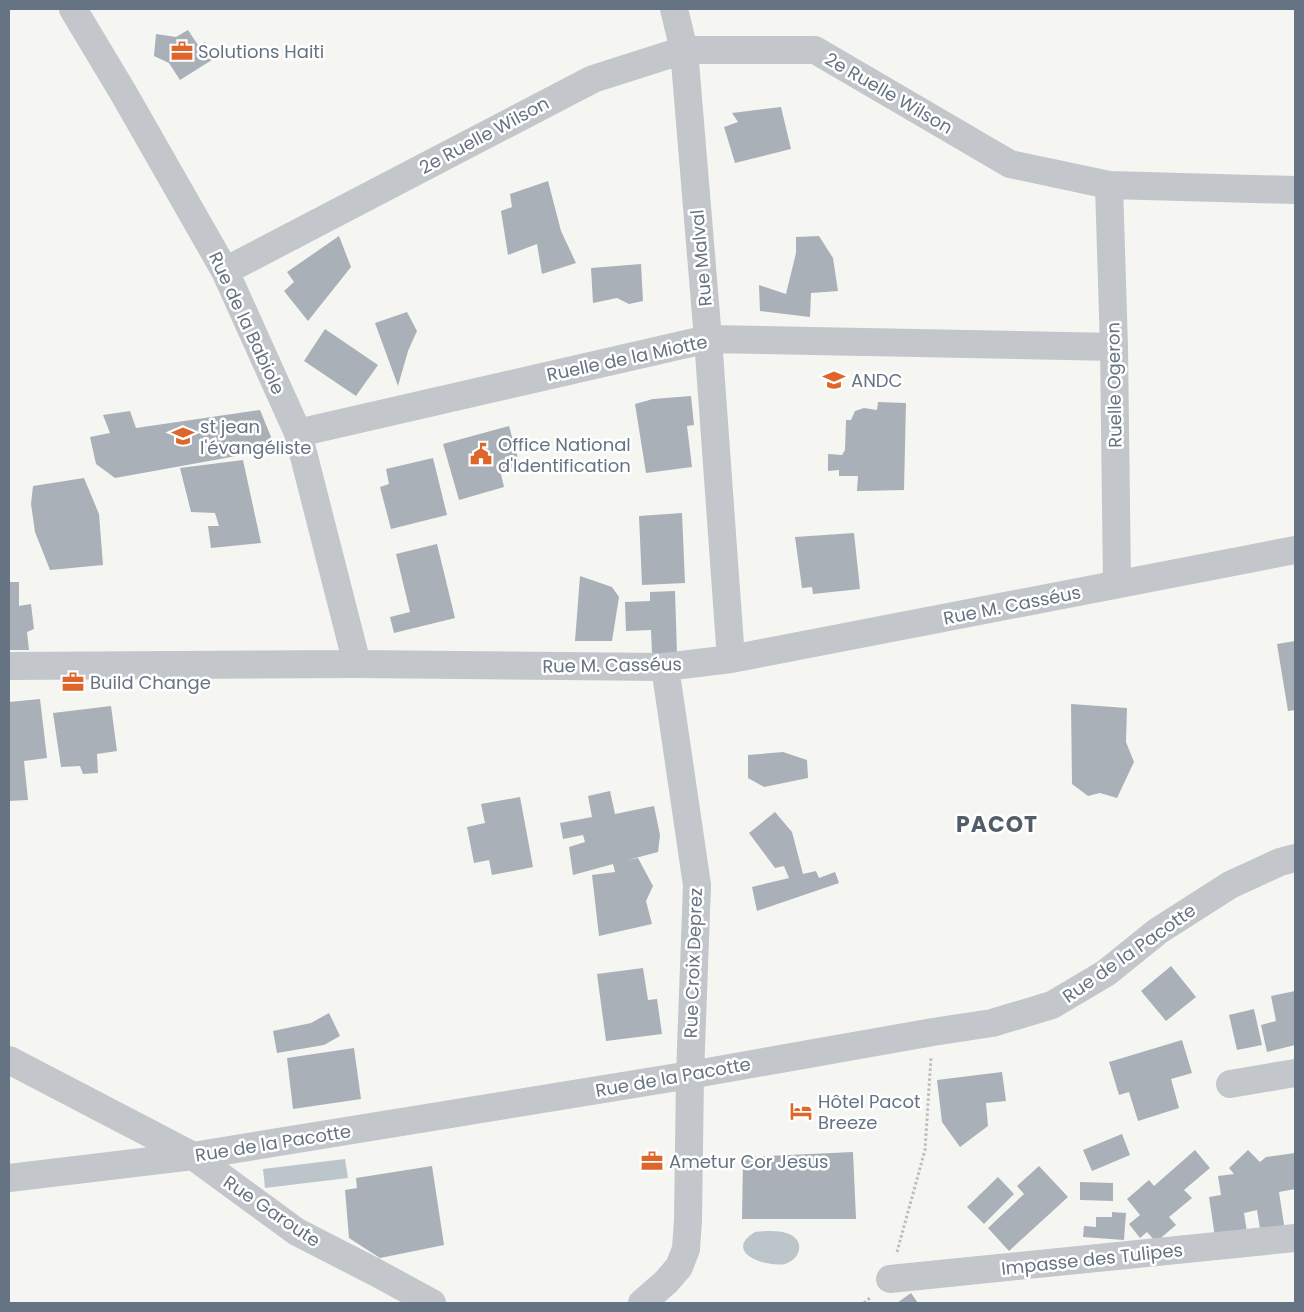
<svg xmlns="http://www.w3.org/2000/svg" width="1304" height="1312" font-family="Poppins,sans-serif">
	<style>
		.water { fill: #bcc5ca }
		.building { fill: #a9b0b7 }
		.lines { fill: none; stroke-linecap: round; stroke-linejoin: round }
		.path { stroke: #bbbdbf; stroke-width: 3; stroke-dasharray: 2.5 2.5; stroke-linecap: butt }
		.minor { stroke: #c3c6ca; stroke-width: 28 }
		.labels { text-anchor: middle; dominant-baseline: central; stroke-width: 5; stroke-linejoin: round; paint-order: stroke }
		.poi-label { font-size: 18px; fill: #657383; stroke: #fff; text-anchor: start }
		.street-label { font-size: 18px; fill: #657383; stroke: #fff }
		.district-label { font-size: 22px; font-weight: bold; letter-spacing: 1px; fill: #535d68; stroke: #fff }
	</style>
	<rect width="100%" height="100%" fill="#f5f6f2"/>
	<path class="water" d="M345,1159L348,1178L265,1188L263,1169Z
		M755,1232C765,1231 779,1230 789,1234C806,1241 800,1260 785,1264C766,1268 722,1252 755,1232Z"/>
	<path class="building" d="M188,30L198,45L205,42L215,58L180,80L169,63L154,56L156,34L176,37Z
		M781,107L791,149L735,163L724,127L738,122L732,113Z
		M548,181L561,231L576,263L542,274L537,244L508,255L501,211L512,207L510,194Z
		M339,236L351,267L308,321L284,291L294,282L287,272Z
		M819,236L833,258L838,291L811,293L810,317L760,311L759,285L786,294L796,253V237Z
		M641,264L643,301L629,304L617,298L593,303L591,268Z
		M407,312L417,331L408,351L398,386L375,323Z
		M325,329L378,365L356,396L304,361Z
		M691,396L694,425L687,426L692,467L646,473L635,404L653,399Z
		M878,402L906,403L904,490L857,491L858,476H839V470L828,471V454L842,455L845,450L846,420H851L855,411L864,408L877,410Z
		M260,410L276,449L115,478L96,464L90,437L110,433L103,415L130,411L136,428Z
		M509,426L520,465L500,470L504,487L459,500L443,444Z
		M433,458L447,515L391,529L380,487L389,484L386,469Z
		M243,460L261,543L211,548L208,526H219L215,513L191,512L180,468Z
		M84,478L99,514L103,565L50,570L35,532L31,504L33,486Z
		M682,513L685,583L642,585L639,516Z
		M854,533L860,589L813,594L812,587L802,588L795,537Z
		M437,544L455,618L394,633L390,617L410,612L396,554Z
		M580,576L612,587L619,597L612,641H575Z
		M9,582H19V606L31,604L34,629L27,632L29,650H9Z
		M675,591L677,653L652,654L651,630L626,631L625,602L650,601V592Z
		M1295,641V710L1288,711L1277,644Z
		M40,699L47,758L24,761L28,800L9,801V702Z
		M1071,704L1127,708L1126,742L1134,762L1117,798L1100,793L1088,796L1072,784Z
		M111,706L117,751L97,754L98,773L83,774L80,766L61,767L53,713Z
		M783,752L807,760L808,778L764,787L748,778V755Z
		M610,791L615,814L654,806L660,835L658,852L628,860L638,858L653,886L646,901L652,924L599,936L592,875L615,872L613,864L573,875L569,847L585,842L583,835L563,839L560,823L592,817L588,796Z
		M520,797L533,867L492,875L489,860L474,863L467,827L485,823L481,804Z
		M775,812L792,832L803,874L816,871L819,878L835,872L839,883L757,911L752,887L789,878L784,866L775,868L749,833Z
		M1171,966L1196,997L1166,1021L1141,991Z
		M643,968L648,1000L657,999L662,1034L606,1041L597,974Z
		M1295,991V1045L1267,1052L1261,1025L1276,1021L1271,996Z
		M1254,1009L1262,1045L1237,1050L1229,1015Z
		M329,1013L340,1036L324,1045L277,1053L273,1031L311,1023Z
		M1182,1040L1192,1073L1171,1079L1179,1108L1138,1121L1129,1092L1119,1095L1109,1062Z
		M354,1048L361,1099L293,1109L287,1058Z
		M1002,1072L1006,1101L986,1103L988,1126L960,1147L942,1122L937,1080Z
		M1122,1134L1130,1155L1092,1171L1083,1150Z
		M1195,1150L1210,1168L1184,1190L1192,1198L1169,1217L1176,1225L1156,1242L1147,1232L1140,1238L1129,1224L1140,1215L1127,1199L1149,1180L1154,1186Z
		M1248,1150L1260,1162L1266,1157L1295,1153V1189L1279,1192L1285,1231L1261,1235L1257,1210L1244,1213L1247,1232L1215,1237L1209,1197L1221,1195L1218,1176L1234,1174L1229,1168Z
		M853,1152L856,1219H742L743,1157Z
		M432,1166L444,1245L380,1258L349,1238L345,1190L357,1188L356,1178Z
		M1039,1166L1068,1197L1009,1251L988,1228L1024,1194L1017,1186Z
		M998,1177L1014,1194L984,1224L967,1207Z
		M1080,1182L1113,1183V1201L1080,1200Z
		M1112,1212L1126,1213L1124,1240L1083,1237L1084,1226L1096,1227V1217H1112Z
		M911,1293L918,1303H897Z"/>
	<g class="lines">
		<path class="path" d="M897,1252L925,1150L931,1057
			M864,1303L871,1297"/>
		<path class="minor" d="M73,9L124,94L225,271L298,433L357,664
			M674,9L684,50L708,339L731,659
			M1109,185L1114,347L1117,584
			M225,271L593,79L684,50H815L1010,164L1109,185L1295,190
			M298,433L708,339L1114,347
			M9,666L357,664L665,667L731,659L1295,550
			M9,1060L193,1156L297,1232L375,1272L432,1303
			M1230,1084L1295,1073
			M9,1178L193,1156L690,1075L933,1032L992,1023L1052,1005L1106,973L1158,931L1230,885L1280,862L1295,858
			M890,1279L1295,1238
			M642,1303L666,1282L679,1267L686,1249L688,1220L690,1075L697,885L665,667"/>
	</g>
	<defs>
		<g id="office-bare" transform="scale(1.725)"><path d="M-6-3h4V-5.5h4V-3h4V5H-6ZM-1-4.5V-3h2v-1.5ZM-6 0V1H6V0Z" fill="#de662a" stroke="#fff" stroke-width="2.5" paint-order="stroke"/></g>
		<g id="university-bare" transform="scale(1.725)"><path d="M0-5L7-2L0 1L-7-2ZM-4 1L0 2.5L4 1V4Q0 6-4 4Z" fill="#de662a" stroke="#fff" stroke-width="2.5" paint-order="stroke"/></g>
		<g id="school-bare" transform="scale(1.725)"><path d="M0-5L7-2L0 1L-7-2ZM-4 1L0 2.5L4 1V4Q0 6-4 4Z" fill="#de662a" stroke="#fff" stroke-width="2.5" paint-order="stroke"/></g>
		<g id="civic-bare" transform="scale(1.725)"><path d="M-.6-6.5H3V-4.5H.6V-3L4-1V1h2V6H-6V1h2V-1L-.6-3ZM-1.2 2.5V6h2.4V2.5Z" fill="#de662a" stroke="#fff" stroke-width="2.5" paint-order="stroke"/></g>
		<g id="hotel-bare" transform="scale(1.725)"><path d="M-6-4.5h1.5V1H6V5H4.5V3h-9V5H-6ZM-4 0a1.8 1.8 0 1 1 3.6 0ZM.5 0V-2.5h3Q6-2.5 6 0Z" fill="#de662a" stroke="#fff" stroke-width="2.5" paint-order="stroke"/></g>
	</defs>
	<g fill-rule="evenodd">
		<use href="#office-bare" x="182" y="51"/>
		<use href="#university-bare" x="834" y="380"/>
		<use href="#school-bare" x="183" y="436"/>
		<use href="#civic-bare" x="481" y="454"/>
		<use href="#office-bare" x="73" y="682"/>
		<use href="#hotel-bare" x="801" y="1111"/>
		<use href="#office-bare" x="652" y="1161"/>
	</g>
	<g class="labels">
		<g class="poi-label">
			<text x="198" y="51">Solutions Haiti</text>
			<text x="851" y="380">ANDC</text>
			<text x="200" y="426">st jean<tspan x="200" dy="21">l'évangéliste</tspan></text>
			<text x="498" y="444">Office National<tspan x="498" dy="21">d'Identification</tspan></text>
			<text x="90" y="682">Build Change</text>
			<text x="818" y="1101">Hôtel Pacot<tspan x="818" dy="21">Breeze</tspan></text>
			<text x="669" y="1161">Ametur Cor Jesus</text>
		</g>
		<g class="street-label">
			<text transform="translate(889 93) rotate(30)">2e Ruelle Wilson</text>
			<text transform="translate(484 135) rotate(-28)">2e Ruelle Wilson</text>
			<text transform="translate(701 258) rotate(-95)">Rue Malval</text>
			<text transform="translate(247 323) rotate(65)">Rue de la Babiole</text>
			<text transform="translate(627 358) rotate(-12)">Ruelle de la Miotte</text>
			<text transform="translate(1114 385) rotate(-91)">Ruelle Ogeron</text>
			<text transform="translate(1012 605) rotate(-11)">Rue M. Casséus</text>
			<text transform="translate(612 665) rotate(-1)">Rue M. Casséus</text>
			<text transform="translate(1129 953) rotate(-35)">Rue de la Pacotte</text>
			<text transform="translate(693 963) rotate(-88)">Rue Croix Deprez</text>
			<text transform="translate(673 1077) rotate(-10)">Rue de la Pacotte</text>
			<text transform="translate(273 1143) rotate(-9)">Rue de la Pacotte</text>
			<text transform="translate(272 1211) rotate(34)">Rue Garoute</text>
			<text transform="translate(1092 1259) rotate(-6)">Impasse des Tulipes</text>
		</g>
		<g class="district-label">
			<text x="997" y="824">PACOT</text>
		</g>
	</g>
	<rect width="1304" height="1312" fill="none" stroke="#657383" stroke-width="20"/>
</svg>
